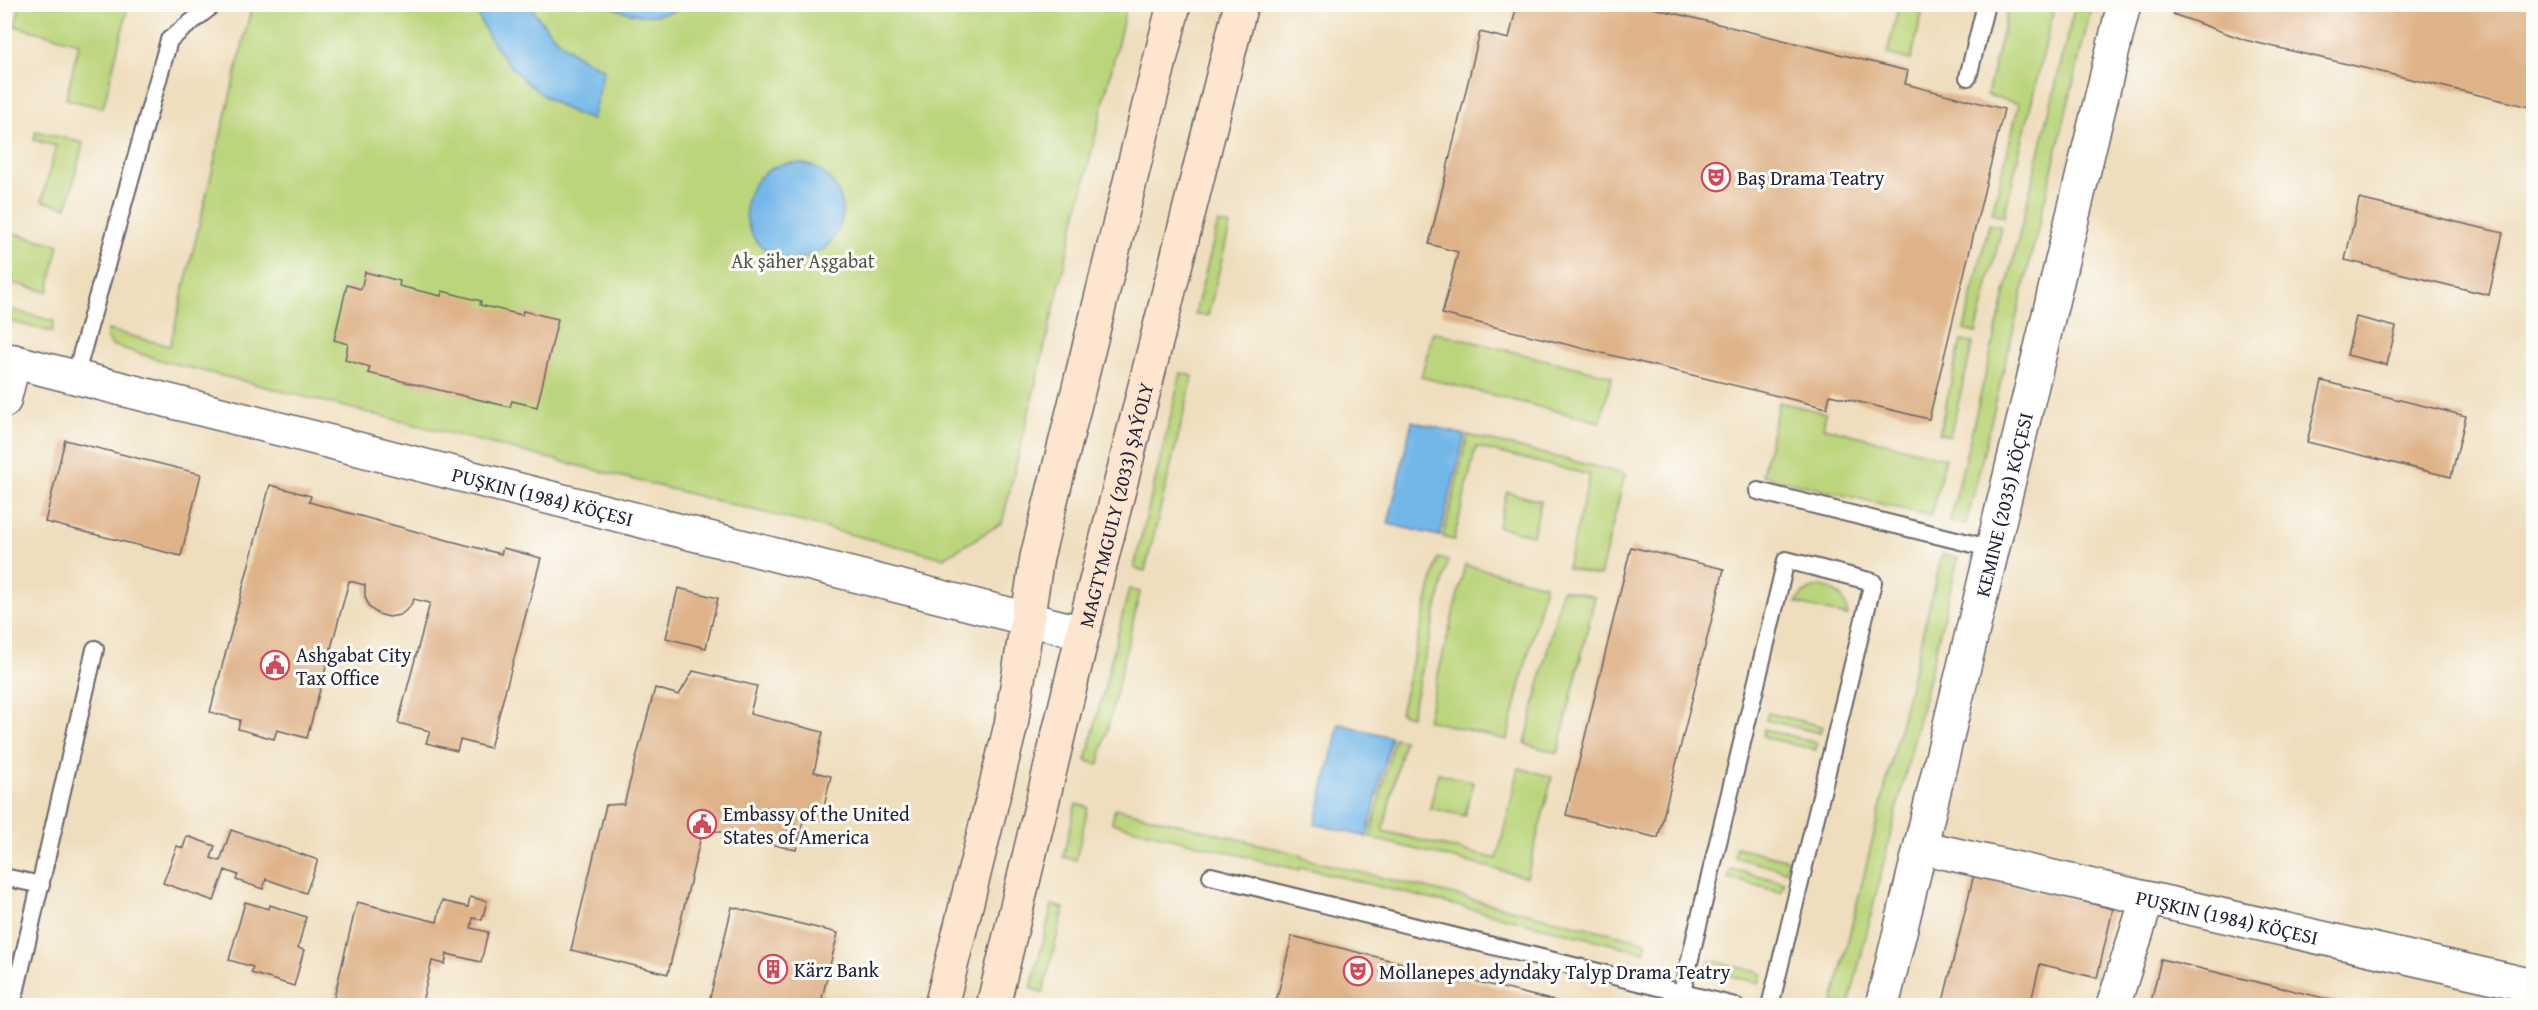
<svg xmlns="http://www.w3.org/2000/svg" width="2538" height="1010" font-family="'Gentium Book Plus',serif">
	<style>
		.green { fill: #bbd57b; stroke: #6e7c5b; stroke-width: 1.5 }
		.water { fill: #73b7e9; stroke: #4a6c92; stroke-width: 1.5 }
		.building { fill: #dfb389 }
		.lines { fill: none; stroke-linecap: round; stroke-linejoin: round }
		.service-casing { stroke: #6a6468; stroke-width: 20 }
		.minor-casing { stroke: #6a6468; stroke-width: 36 }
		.secondary-casing { stroke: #6a6468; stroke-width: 36 }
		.service { stroke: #fff; stroke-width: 16 }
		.minor { stroke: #fff; stroke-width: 33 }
		.secondary { stroke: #fde5d0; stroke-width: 33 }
		.labels { text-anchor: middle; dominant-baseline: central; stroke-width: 6; stroke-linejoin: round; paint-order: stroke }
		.poi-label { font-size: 20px; fill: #22223b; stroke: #fdfcf7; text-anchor: start }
		.park-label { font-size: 20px; fill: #50584e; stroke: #fdfcf7 }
		.street-label { font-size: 20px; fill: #22223b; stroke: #fdfcf7 }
	</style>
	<rect width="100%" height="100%" fill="#fdfcf7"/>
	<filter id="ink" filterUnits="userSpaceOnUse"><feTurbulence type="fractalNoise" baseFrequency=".0167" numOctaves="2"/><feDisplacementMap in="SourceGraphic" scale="12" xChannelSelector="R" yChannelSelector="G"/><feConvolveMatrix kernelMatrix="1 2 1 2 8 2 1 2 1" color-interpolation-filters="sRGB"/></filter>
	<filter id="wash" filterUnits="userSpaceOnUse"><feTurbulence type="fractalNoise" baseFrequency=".008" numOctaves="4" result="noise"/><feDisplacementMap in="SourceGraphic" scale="24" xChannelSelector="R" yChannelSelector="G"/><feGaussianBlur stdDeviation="1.35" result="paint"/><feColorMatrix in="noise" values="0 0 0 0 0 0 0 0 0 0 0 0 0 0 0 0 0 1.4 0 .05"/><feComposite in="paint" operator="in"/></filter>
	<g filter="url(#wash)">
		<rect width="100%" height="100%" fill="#efdebd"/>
		<path class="green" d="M120,5L128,7L103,108L66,99L79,43L15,26L20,5Z
			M252,5H1127L1002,523L944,558L167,362L112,345L107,338L108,330L170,346Z
			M1899,5H1924L1911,60L1887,54Z
			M2009,5H2055L2004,216L1992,213L2019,104L1987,95Z
			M2075,5H2092L1966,525L1950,521Z
			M36,131L83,143L67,207L42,201L56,146L34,140Z
			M1218,223L1230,226L1208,316L1195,314Z
			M1989,224L2002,227L1976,333L1964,330Z
			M5,231L59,245L48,292L5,281Z
			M5,308L54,321L52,332L5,320Z
			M1433,332L1612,376L1600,422L1421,377Z
			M1961,341L1973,343L1950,436L1939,433Z
			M1181,373L1193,376L1145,571L1134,568Z
			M1779,402L1826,413L1823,427L1945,458L1931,516L1762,475Z
			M1468,435L1625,474L1600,576L1567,568L1590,475L1476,447L1454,540L1443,537Z
			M1507,492L1541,501L1533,535L1498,527Z
			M1942,554L1958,558L1849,1005L1833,1002Z
			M1438,558L1448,561L1411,716L1400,713Z
			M1465,565L1545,585L1507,740L1427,720Z
			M1821,586C1837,590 1847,598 1847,616L1796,603C1802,592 1809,589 1821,586Z
			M1129,589L1140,592L1099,764L1086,761Z
			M1562,589L1595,597L1558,753L1525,744Z
			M1768,713L1822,726L1820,733L1766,720Z
			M1764,729L1817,743L1816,750L1763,737Z
			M1394,738L1404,740L1383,831L1497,859L1519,768L1552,777L1527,877L1370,838Z
			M1438,773L1473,782L1465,816L1430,808Z
			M1076,804L1088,807L1076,860L1063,857Z
			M1115,808L1302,855V858L1647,942L1644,952L1300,867L1299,870L1112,823Z
			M1736,847L1789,860L1786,871L1734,857Z
			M1731,869L1784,882L1781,892L1728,878Z
			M1052,905L1064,908L1043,992L1031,989Z
			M1709,960L1762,973L1759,983L1706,970Z"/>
		<path class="water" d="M474,5H530C548,34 571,56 604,69L592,120C536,101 494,59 474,5Z
			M609,5L688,4V5C662,18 635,19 609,5Z
			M746 211a48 48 0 1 1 96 0a48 48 0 1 1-96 0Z
			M1412,421L1465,435L1440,536L1388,524Z
			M1339,724L1391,737L1367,837L1315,824Z"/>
		<g id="blocks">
			<path class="building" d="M1517,4H1637L1908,71L1905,84L2004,109L1929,419L1830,395L1827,408L1442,314L1458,252L1429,244L1480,32L1509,39Z
				M2176,4H2347L2346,7L2364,11L2366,4H2534V108L2245,40L2173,14Z
				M2359,199L2503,233L2489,295L2345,260Z
				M365,272L400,281L399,286L441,296L442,291L481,301L480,305L522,315L523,311L558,319L537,407L512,401L510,407L368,373L370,367L345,360L348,344L334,340L347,285L361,289Z
				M2356,317L2396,327L2387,365L2347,355Z
				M2322,381L2466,416L2451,477L2307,442Z
				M65,440L201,474L181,556L45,522Z
				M270,485L311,496L309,502L447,540L501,554L503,548L541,558L490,748L460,740L457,751L426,743L430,731L398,723L430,603L414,599L409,608L400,615L389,617L378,614L369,607L365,596V585L349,581L307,738L277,730L274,739L238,729L240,720L210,712Z
				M1631,547L1724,569L1658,838L1566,815Z
				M678,588L718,598L706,648L666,638Z
				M693,671L757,686L750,714L823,732L814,772L831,776L821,820L804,817L796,850L703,828L668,974L571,950L606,805L624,804L655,688L679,695Z
				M231,830L318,860L306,893L266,879L263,889L236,880L238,875L225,870L214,901L163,883L177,846L183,848L187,836L215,846L211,858L220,861Z
				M1974,874L2113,909L2097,978L2040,964L2030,1006H1942Z
				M470,897L487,901L482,920L473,918L471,928L488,932L481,962L447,954L445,964L432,961L421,1006H332L357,902L437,922L442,901L468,907Z
				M245,902L269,909L270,905L306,917L298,948L304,950L294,986L251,973L253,967L229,960Z
				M732,907L838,933L820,1006H708Z
				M1292,936L1571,1005V1006H1275Z
				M2161,959L2353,1005V1006H2150Z"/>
		</g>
	</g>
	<g filter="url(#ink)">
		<use href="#blocks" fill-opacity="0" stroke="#6a6468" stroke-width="1.5"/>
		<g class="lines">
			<g class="service-casing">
				<path id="service" d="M1968,77L1986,4
					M75,377L169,40L214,4
					M1758,491L1993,549
					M1211,876L1735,1006
					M4,877L41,885
					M1682,992L1786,560L1873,582L1770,1006
					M12,1006L95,649"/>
			</g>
			<g class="minor-casing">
				<g id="minor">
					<path id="s1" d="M4,359L1083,633"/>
					<path d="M4,401L14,361"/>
					<path id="s2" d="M1921,847L2534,986"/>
					<path id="s3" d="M1882,1006L2124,4"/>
					<path d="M2113,1006L2147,900"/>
				</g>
			</g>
			<g class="secondary-casing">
				<g id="secondary">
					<path d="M941,1006L1011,725L1037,557L1174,4"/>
					<path id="s4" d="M993,1006L1083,633L1241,4"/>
				</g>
			</g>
			<use href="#service" class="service"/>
			<use href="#minor" class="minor"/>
			<use href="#secondary" class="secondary"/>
		</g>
	</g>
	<defs>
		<g id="theatre-ring" transform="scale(1.5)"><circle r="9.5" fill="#fdfcf7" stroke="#d1495b" stroke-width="1.5"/><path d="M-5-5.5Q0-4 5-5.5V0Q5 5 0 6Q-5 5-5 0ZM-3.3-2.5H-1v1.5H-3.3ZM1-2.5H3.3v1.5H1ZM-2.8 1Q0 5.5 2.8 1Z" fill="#d1495b"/></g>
		<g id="civic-ring" transform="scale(1.5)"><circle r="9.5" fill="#fdfcf7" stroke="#d1495b" stroke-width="1.5"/><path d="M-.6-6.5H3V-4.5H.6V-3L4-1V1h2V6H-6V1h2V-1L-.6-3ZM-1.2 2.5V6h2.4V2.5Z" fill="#d1495b"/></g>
		<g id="building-ring" transform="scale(1.5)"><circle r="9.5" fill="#fdfcf7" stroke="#d1495b" stroke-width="1.5"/><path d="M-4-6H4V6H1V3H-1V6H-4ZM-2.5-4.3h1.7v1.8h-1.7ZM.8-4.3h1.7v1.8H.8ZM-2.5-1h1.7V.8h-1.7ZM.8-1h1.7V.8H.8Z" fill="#d1495b"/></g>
	</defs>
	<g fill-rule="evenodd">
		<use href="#theatre-ring" x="1716" y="177"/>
		<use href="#civic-ring" x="275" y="665"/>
		<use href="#civic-ring" x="702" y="824"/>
		<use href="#building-ring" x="773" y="969"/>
		<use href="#theatre-ring" x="1358" y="971"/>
	</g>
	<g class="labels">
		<g class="poi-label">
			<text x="1737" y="177">Baş Drama Teatry</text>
			<text x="296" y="654">Ashgabat City<tspan x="296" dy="23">Tax Office</tspan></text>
			<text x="723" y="813">Embassy of the United<tspan x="723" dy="23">States of America</tspan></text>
			<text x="794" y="969">Kärz Bank</text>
			<text x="1379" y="971">Mollanepes adyndaky Talyp Drama Teatry</text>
		</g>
		<g class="park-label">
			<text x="803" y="260">Ak şäher Aşgabat</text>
		</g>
		<g class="street-label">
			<text stroke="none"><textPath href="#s1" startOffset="556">PUŞKIN (1984) KÖÇESI</textPath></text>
			<text stroke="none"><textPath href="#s4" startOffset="516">MAGTYMGULY (2033) ŞAÝOLY</textPath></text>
			<text stroke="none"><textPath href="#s3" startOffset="516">KEMINE (2035) KÖÇESI</textPath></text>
			<text stroke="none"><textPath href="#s2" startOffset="314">PUŞKIN (1984) KÖÇESI</textPath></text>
		</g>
	</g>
	<rect width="2538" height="1010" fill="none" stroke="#fdfcf7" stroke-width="24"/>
</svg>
